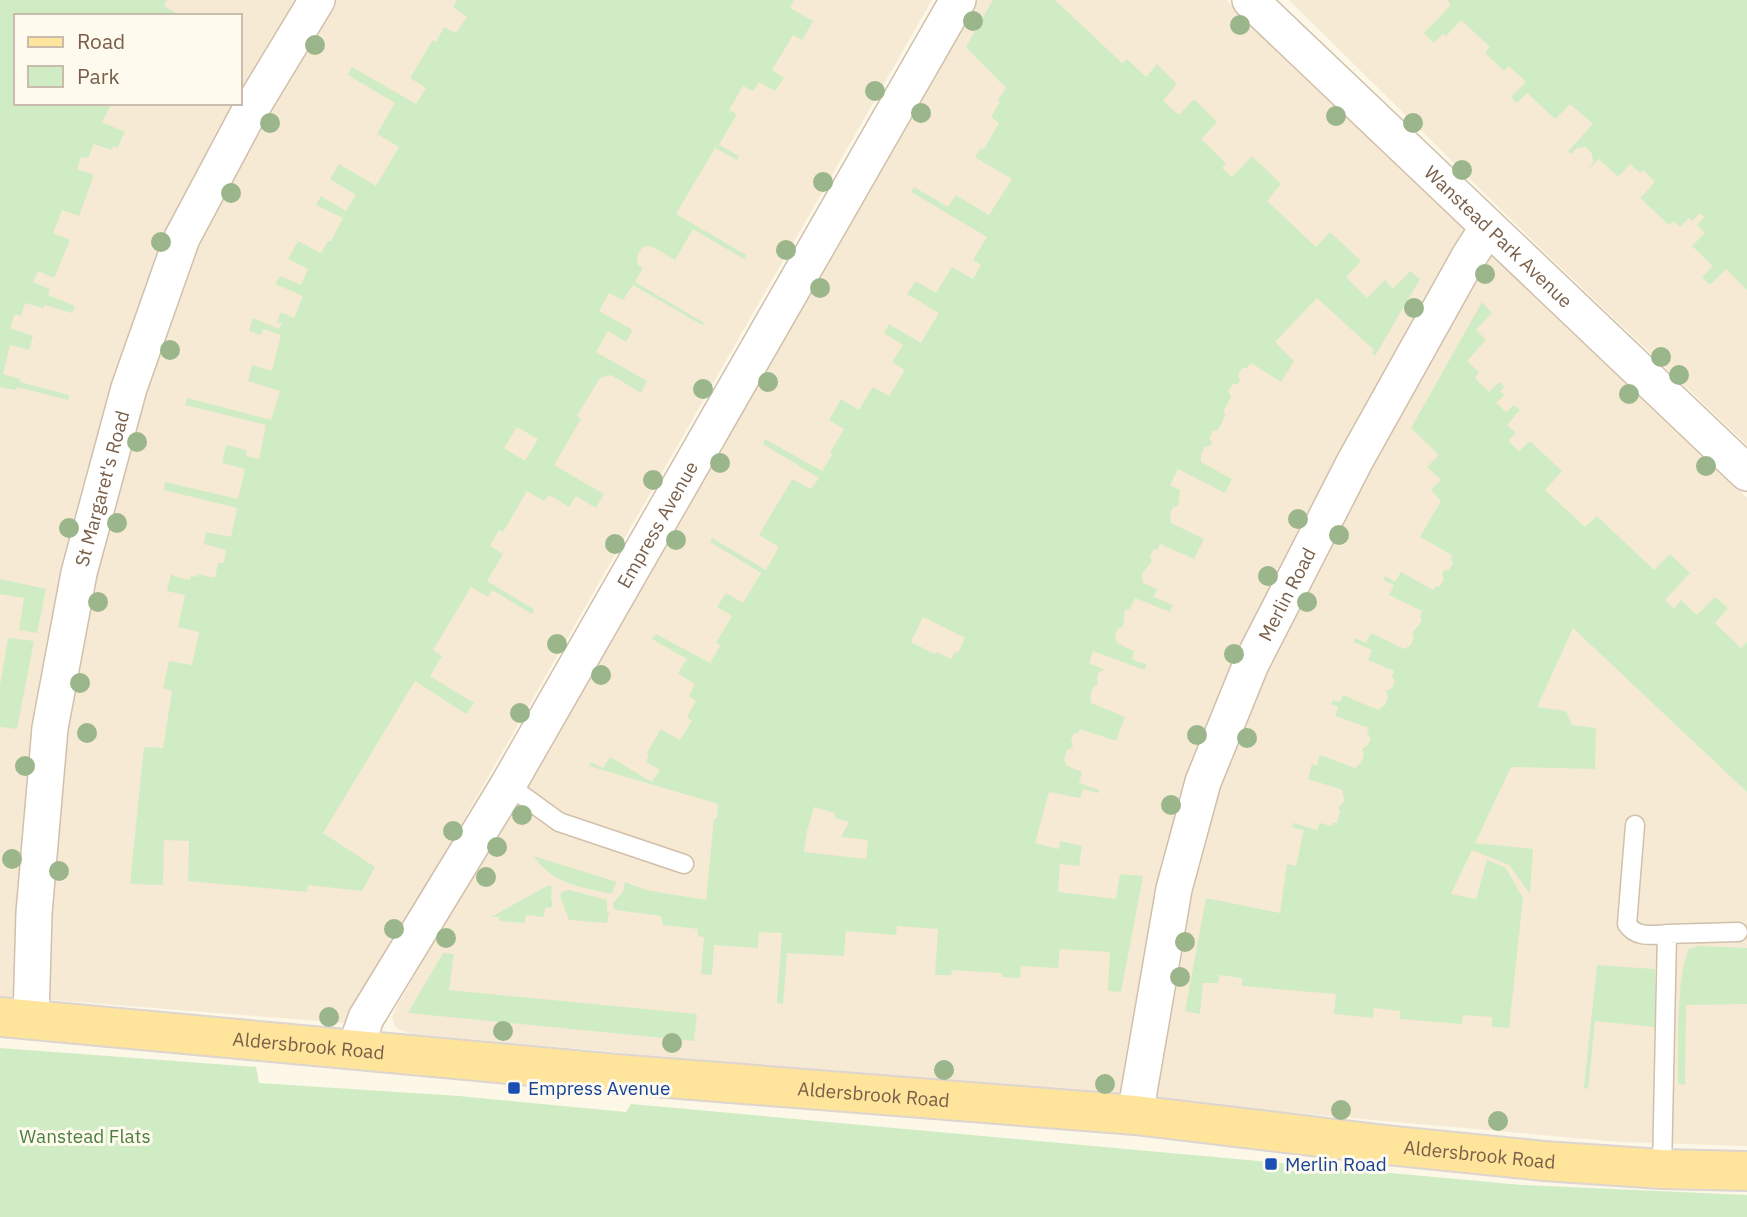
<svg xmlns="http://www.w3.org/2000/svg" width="1747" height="1217" font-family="'IBM Plex Sans',sans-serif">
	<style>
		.residential { fill: #f6ead5; fill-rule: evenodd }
		.green { fill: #d0ecc4; fill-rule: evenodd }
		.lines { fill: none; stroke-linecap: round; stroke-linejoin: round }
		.service-casing { stroke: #d0c0ab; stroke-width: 21 }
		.minor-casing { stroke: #d0c0ab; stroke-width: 38 }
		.primary-casing { stroke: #dcd5d0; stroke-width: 42 }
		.service { stroke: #fff; stroke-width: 18 }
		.minor { stroke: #fff; stroke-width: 35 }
		.primary { stroke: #ffe49c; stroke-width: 38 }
		.tree { fill: #9cb68b }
		.transit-dot { fill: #1a4fb4; stroke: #fffaee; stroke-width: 2.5 }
		.labels { text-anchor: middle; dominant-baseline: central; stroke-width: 6; stroke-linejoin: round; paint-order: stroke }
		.street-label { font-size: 19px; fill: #795f49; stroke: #fffaee }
		.transit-label { font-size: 19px; fill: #164399; stroke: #fffaee; text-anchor: start }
		.park-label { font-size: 19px; fill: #4c8040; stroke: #fffaee }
	</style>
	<rect width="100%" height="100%" fill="#fdf7e7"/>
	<path class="residential" d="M0,0H932L407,919L344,1023L0,996ZM16,16H240V103H16Z
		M978,0H1226L1747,498V1146L1620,1142L412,1034L396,1028L392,1017L398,1004Z
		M1289,0H1594L1747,146V445L1538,246Z"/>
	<path class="green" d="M0,0H167L164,6L182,16H16V103H112L102,122L125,132L117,148L113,146L111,150L94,144L88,158L81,157L77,169L94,175L79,216L62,210L53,233L70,240L54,278L38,271L33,282L50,289L48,295L75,306L72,313L45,305L43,308L25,303L21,316L15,314L10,328L33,336L29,350L10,345L3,374L20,379V382L69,395L68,400L17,387L16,390L0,387Z
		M457,0H794L790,8L813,21L802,40L793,35L772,70L784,78L775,91L759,82L753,91L743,86L729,110L737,114L719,145L739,156L737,160L715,148L676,214L746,255L744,259L693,229L675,260L651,246L642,247L637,257L638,265L643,268L635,282L704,323L702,325L633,285L623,300L609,293L599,311L633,330L626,342L608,331L596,352L647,381L641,393L611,375L600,378L577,416L581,419L554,465L604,494L596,508L576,496L569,507L549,495L544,501L527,491L503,532L499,530L490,546L503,554L487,581L534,609L532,614L492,590L488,597L471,587L433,650L442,656L430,676L474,703L466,714L415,681L323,833L375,867L362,891L308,885L307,892L188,881L189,841L164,840L163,885L130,884L144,747L163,748L172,691L163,688L169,661L192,665L199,632L178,627L185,595L167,591L171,573L173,576L190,580L191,576L197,577V574L215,578L218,563H224L226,550L204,544L206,532L231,537L237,508L164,490L165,482L238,499L245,469L222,463L226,445L247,450L246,456L259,459L266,425L185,405L187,398L271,420L280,391L248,381L252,365L272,371L281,335L263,329L261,335L249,331L253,318L279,329L282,324L277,322L281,312L294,318L303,296L275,284L280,276L301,285L308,269L288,259L298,241L321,253L328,241H331L343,218L316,205L321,196L346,211L356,195L330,179L339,164L376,186L399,147L377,134L395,103L348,75L352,67L416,104L426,88L410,78L433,40L436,42L444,27L456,33L467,17L453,7ZM517,427L538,439L525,461L504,448Z
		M993,0H1055L1122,63L1127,59L1146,77L1157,64L1177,84L1163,101L1179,115L1194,99L1217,122L1201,139L1226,163L1222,168L1232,177L1252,156L1281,184L1267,201L1316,247L1330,232L1361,261L1346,277L1367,298L1385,280L1393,289L1410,271L1420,279L1375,356L1372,353L1374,350L1317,298L1275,342L1294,361L1281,382L1251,363L1247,368H1242L1238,375L1240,380L1238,384H1233L1228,391L1231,397L1223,412L1226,414L1218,430L1213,431L1209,438L1212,442L1210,446L1205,447L1201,454V462L1232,479L1225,493L1178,469L1170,485L1180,490L1178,506L1173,507L1170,515L1171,523L1204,539L1194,559L1160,544L1158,549L1153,550L1150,557L1152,561L1142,574L1143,583L1157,589L1154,597L1173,605L1170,612L1135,598L1130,609L1125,610L1123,627L1118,628L1115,635L1117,643L1134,651L1132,659L1147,665L1144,670L1093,651L1089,663L1105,670L1099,672L1097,678L1098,684L1093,688L1090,696L1091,703L1125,717L1116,741L1080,729L1079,732L1074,734L1071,740L1073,747L1067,750L1064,760L1067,766L1082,772L1079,783L1099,790L1098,793L1083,789L1080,798L1049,792L1035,843L1059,849L1060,841L1082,846L1079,866L1060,864L1058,892L1116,899L1120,874L1143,876L1121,992L1108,991L1110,952L1060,949L1058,968L1021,966L1020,978L1002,977V973L952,970L951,975H935L938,929L897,926L896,935L846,931L844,956L787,953L783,1004L777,1003L782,933L759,932L758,948L714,945L712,975L701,974L704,937L698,936V929L663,925L661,916L616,910L613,907V903L623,892L625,882L646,890L706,900L714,819L717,818L718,804L589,766L591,762L603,768L610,757L652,782L660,770L646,762L649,755L647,753L661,729L680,740L692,721L687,717L696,701L689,696L695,684L678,673L687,659L652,639L656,634L710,663L720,646L716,643L732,616L717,607L726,593L743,603L761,573L710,542L712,538L766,570L779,547L759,535L792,479L811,489L819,478L763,444L765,439L822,471L832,455L830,453L844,429L829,420L841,399L859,410L873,387L889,396L905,370L892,362L903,345L884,333L889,324L921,343L939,313L907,294L916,281L936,293L952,267L973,279L981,265L973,260L987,237L911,192L914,187L948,207L956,195L989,215L1012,179L975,157L981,148L984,149L999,123L991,117L1000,102L998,100L1006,88L966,47ZM923,617L965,638L958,653L955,652L951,659L937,652L935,654L911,642ZM814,807L835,813V818L849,822L841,837L868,840L866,859L804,852L807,831Z
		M1447,0H1747V290L1726,269L1710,285L1702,277L1713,266L1692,246L1705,233L1697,225L1704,217L1700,213L1692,221L1689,218L1680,227L1674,221L1669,225L1640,198L1655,182L1643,170L1640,173L1630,164L1618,177L1599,159L1588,170L1593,163L1592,154L1586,147L1577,148L1571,154L1568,151L1593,124L1570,104L1555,119L1527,93L1517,103L1511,97L1526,82L1509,66L1504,71L1485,53L1490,47L1461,20L1446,36L1443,34L1434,43L1424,33L1451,5Z
		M1482,302L1492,313L1476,330L1486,340L1467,361L1479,372L1475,378L1489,392L1499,382L1505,387L1500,391L1504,395L1496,403L1506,412L1514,405L1520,410L1507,425L1516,433L1508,441L1519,451L1530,441L1562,471L1545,490L1585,527L1597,516L1654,570L1670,554L1690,573L1665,600L1674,609L1681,600L1697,615L1715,597L1728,608L1715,623L1741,648L1747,642V792L1573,628L1537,707L1566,711L1572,725L1596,728L1595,769L1511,767L1475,843L1533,849L1530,894L1509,865L1472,850L1451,894L1476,899L1487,860L1506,868L1523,898L1509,1028L1492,1027V1017L1463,1015L1462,1024L1400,1019V1011L1374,1008L1373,1018L1334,1014L1336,994L1242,986V978L1219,975L1218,983H1203L1200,1014L1185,1011L1206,898L1280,913L1287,864L1296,866L1304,830L1292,827L1293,823L1317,830L1320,823L1331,826L1333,823H1337L1340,812L1338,808C1349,795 1342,804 1343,790L1308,779L1312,764L1317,766L1320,755L1355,768L1361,763L1364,755L1362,749L1368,745L1371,738L1367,734L1369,728L1335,716L1338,707L1331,704L1333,700L1340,702L1343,695L1378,710L1385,705L1388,697L1386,691L1392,688L1395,681L1392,676L1394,671L1368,660L1372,650L1354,642L1355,638L1366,643L1371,633L1404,649L1411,645L1414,637L1412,633L1422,621L1420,617L1422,611L1389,595L1394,585L1384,580L1385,576L1395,582L1401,572L1433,590L1435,587L1440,586L1444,579L1442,575L1444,570H1449L1453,563L1451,559L1452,555L1420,537L1441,501L1431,490L1441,480L1427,467L1439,455L1411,428Z
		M0,579L46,589L37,633L19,630L24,598L0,594Z
		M8,638L34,641L17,729L0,727V685Z
		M534,856L617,882L611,894C582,887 551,884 534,856Z
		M549,885L552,887L551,898L553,904L552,907L545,908L544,917L526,915L525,923L499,921V917H491Z
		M569,890L607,900V911L609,912L607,923L569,920L560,896L562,892Z
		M1699,946L1747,948V1004L1686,1005L1685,1085L1678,1084C1678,1053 1676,975 1689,949Z
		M443,953L454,954L449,990L697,1014L694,1041L408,1013Z
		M1597,965L1655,969V1027L1595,1021L1588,1089L1584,1088Z
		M0,1048L256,1067L259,1083L459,1096L626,1112L631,1104L1522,1185L1747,1195V1217H0Z"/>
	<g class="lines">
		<g class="service-casing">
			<path id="service" d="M508,785L559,822L684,864
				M1635,825L1627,924C1636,938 1652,935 1667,934L1662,1169
				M1667,934L1738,932"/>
		</g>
		<g class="minor-casing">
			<g id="minor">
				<path id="s1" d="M1250,0L1747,473"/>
				<path id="s2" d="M31,1019L34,913L50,728L79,573L129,388L182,238L248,114L317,0"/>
				<path id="s3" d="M355,1049L366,1018L508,785L958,0"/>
				<path id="s4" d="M1135,1115L1174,889L1203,782L1251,664L1355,461L1470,255L1488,227"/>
			</g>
		</g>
		<g class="primary-casing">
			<g id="primary">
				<path id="s5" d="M0,1017L617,1074L1135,1115L1386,1145L1544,1161L1662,1169L1747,1171"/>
			</g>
		</g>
		<use href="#service" class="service"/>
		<use href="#minor" class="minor"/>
		<use href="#primary" class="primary"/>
	</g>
	<g class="tree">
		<circle cx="973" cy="21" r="10"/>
		<circle cx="1240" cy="25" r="10"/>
		<circle cx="315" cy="45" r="10"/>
		<circle cx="875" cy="91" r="10"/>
		<circle cx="921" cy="113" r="10"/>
		<circle cx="1336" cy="116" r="10"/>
		<circle cx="270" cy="123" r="10"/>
		<circle cx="1413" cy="123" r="10"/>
		<circle cx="1462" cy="170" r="10"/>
		<circle cx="823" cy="182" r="10"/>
		<circle cx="231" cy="193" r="10"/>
		<circle cx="161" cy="242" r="10"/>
		<circle cx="786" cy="250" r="10"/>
		<circle cx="1485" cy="274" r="10"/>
		<circle cx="820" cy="288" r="10"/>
		<circle cx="1414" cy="308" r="10"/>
		<circle cx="170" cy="350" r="10"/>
		<circle cx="1661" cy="357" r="10"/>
		<circle cx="1679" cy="375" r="10"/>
		<circle cx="768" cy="382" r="10"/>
		<circle cx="703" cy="389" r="10"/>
		<circle cx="1629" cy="394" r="10"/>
		<circle cx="137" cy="442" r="10"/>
		<circle cx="720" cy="463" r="10"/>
		<circle cx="1706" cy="466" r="10"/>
		<circle cx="653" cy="480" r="10"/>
		<circle cx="1298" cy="519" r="10"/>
		<circle cx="117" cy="523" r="10"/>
		<circle cx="69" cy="528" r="10"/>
		<circle cx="1339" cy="535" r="10"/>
		<circle cx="676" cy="540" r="10"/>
		<circle cx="615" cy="544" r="10"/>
		<circle cx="1268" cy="576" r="10"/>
		<circle cx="98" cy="602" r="10"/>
		<circle cx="1307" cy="602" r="10"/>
		<circle cx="557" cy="644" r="10"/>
		<circle cx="1234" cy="654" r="10"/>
		<circle cx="601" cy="675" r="10"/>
		<circle cx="80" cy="683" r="10"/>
		<circle cx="520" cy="713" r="10"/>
		<circle cx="87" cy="733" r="10"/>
		<circle cx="1197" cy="735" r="10"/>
		<circle cx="1247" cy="738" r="10"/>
		<circle cx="25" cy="766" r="10"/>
		<circle cx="1171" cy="805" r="10"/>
		<circle cx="522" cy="815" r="10"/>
		<circle cx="453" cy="831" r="10"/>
		<circle cx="497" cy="847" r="10"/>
		<circle cx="12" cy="859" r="10"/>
		<circle cx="59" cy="871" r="10"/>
		<circle cx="486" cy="877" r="10"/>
		<circle cx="394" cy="929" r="10"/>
		<circle cx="446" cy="938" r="10"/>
		<circle cx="1185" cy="942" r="10"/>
		<circle cx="1180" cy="977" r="10"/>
		<circle cx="329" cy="1017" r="10"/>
		<circle cx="503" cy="1031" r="10"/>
		<circle cx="672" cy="1043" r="10"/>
		<circle cx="944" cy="1070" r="10"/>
		<circle cx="1105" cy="1084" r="10"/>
		<circle cx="1341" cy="1110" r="10"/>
		<circle cx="1498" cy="1121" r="10"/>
	</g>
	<g class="transit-dot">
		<rect x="507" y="1081" width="14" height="14" rx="3.5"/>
		<rect x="1264" y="1157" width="14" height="14" rx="3.5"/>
	</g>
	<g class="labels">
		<g class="street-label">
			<text stroke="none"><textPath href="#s1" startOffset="343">Wanstead Park Avenue</textPath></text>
			<text stroke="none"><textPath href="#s2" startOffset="537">St Margaret's Road</textPath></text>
			<text stroke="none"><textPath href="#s3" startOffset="606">Empress Avenue</textPath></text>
			<text stroke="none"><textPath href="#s4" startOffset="546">Merlin Road</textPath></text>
			<text stroke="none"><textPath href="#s5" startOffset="310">Aldersbrook Road</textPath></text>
			<text stroke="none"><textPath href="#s5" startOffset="877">Aldersbrook Road</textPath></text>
			<text stroke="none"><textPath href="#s5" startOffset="1486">Aldersbrook Road</textPath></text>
		</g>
		<g class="transit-label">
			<text x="528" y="1088">Empress Avenue</text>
			<text x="1285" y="1164">Merlin Road</text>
		</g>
		<g class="park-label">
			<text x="85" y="1136">Wanstead Flats</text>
		</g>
	</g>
	<rect x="14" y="14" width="228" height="91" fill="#fffaee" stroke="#c9bcac" stroke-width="2"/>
	<rect x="28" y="37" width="35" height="10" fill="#ffe49c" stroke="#c9bcac" stroke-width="2"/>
	<text x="77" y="49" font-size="21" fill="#795f49">Road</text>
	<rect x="28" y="66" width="35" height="21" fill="#d0ecc4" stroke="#c9bcac" stroke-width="2"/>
	<text x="77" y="84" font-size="21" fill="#795f49">Park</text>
</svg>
